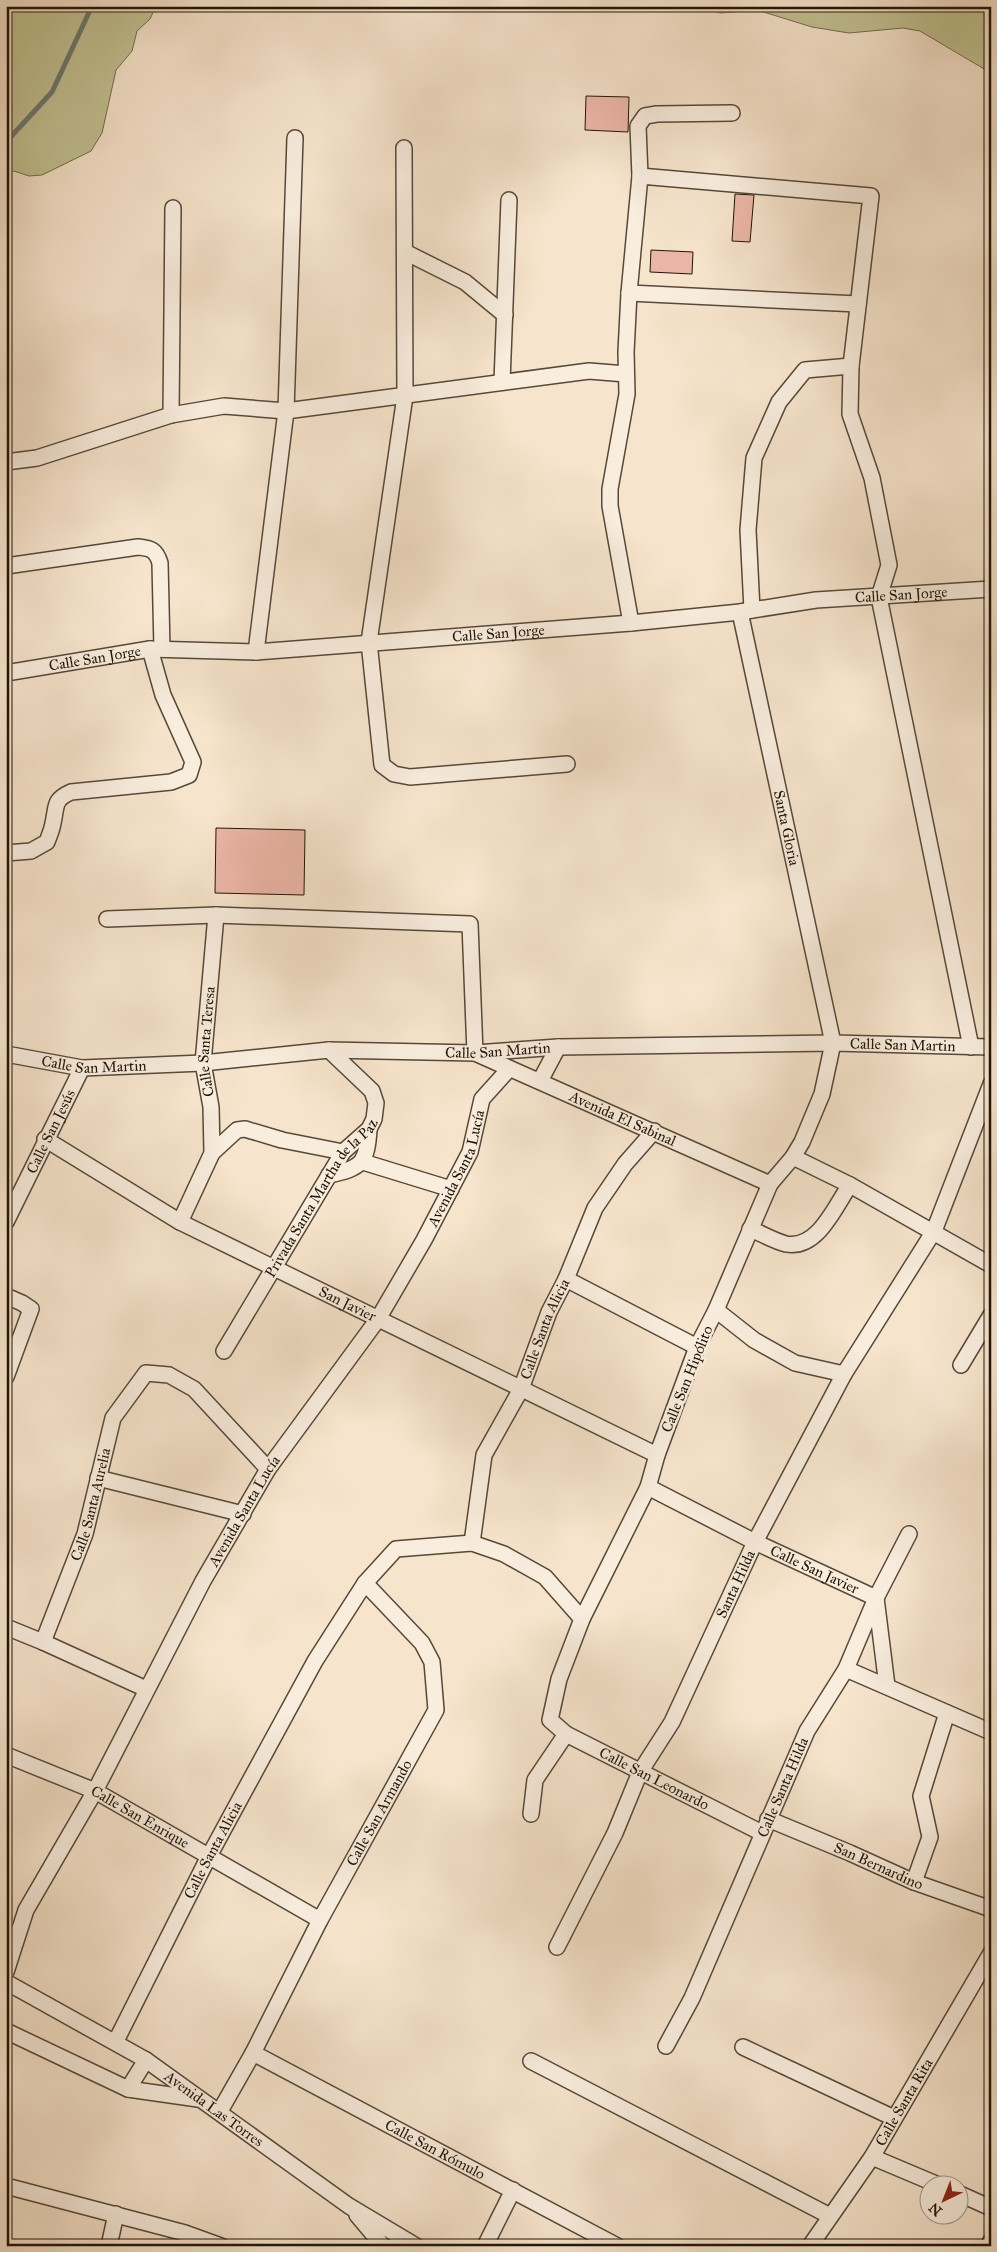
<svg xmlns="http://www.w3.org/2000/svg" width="997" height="2252" font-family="'IM FELL Great Primer',serif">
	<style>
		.green { fill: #c2c293; stroke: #726c4c }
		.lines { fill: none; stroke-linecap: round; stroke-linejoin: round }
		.stream { stroke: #6b7a71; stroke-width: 5 }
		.building { fill: #ecb6a7; stroke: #211506 }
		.minor-casing { stroke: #564938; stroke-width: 18 }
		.minor { stroke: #f9edde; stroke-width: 15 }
		.labels { text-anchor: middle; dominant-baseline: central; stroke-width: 5; stroke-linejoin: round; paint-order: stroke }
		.street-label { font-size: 15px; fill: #211506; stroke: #f9edde }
	</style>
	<rect width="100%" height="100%" fill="#f6e4cc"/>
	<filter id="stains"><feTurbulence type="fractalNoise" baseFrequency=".004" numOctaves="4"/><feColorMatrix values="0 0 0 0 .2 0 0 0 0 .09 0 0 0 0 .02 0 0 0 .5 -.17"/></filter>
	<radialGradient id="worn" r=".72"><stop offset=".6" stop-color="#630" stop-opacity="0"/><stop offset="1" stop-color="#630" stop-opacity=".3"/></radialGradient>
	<path class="green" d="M6,6H156L150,19L137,31L132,51L116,70L102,133L91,151L42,175L29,176L14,171L6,177Z
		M702,6H991V73L920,31L903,28L849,33L812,27L757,10L720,13Z"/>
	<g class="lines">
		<path class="stream" d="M6,142L52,92L92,6"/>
	</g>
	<path class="building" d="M586,96L629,97L628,132L585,130Z
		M735,194L754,195L750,242L732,241Z
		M651,250L693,252L692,274L650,272Z
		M216,828L305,830L304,895L215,893Z"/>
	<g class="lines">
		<g class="minor-casing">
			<g id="minor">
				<path d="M404,148L405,396L369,642L382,765L394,774L410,777L567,764"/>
				<path d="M640,176L638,126L645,116L657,114L732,113"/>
				<path d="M405,252L465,282L505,315"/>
				<path d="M629,293L858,304"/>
				<path d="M502,382L509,200"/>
				<path d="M171,415L173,208"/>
				<path d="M6,462L37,458L171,415L224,406L286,411L589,371L626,374"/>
				<path d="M6,566L138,547C151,548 156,550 160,563L162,649"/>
				<path d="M752,610L748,530L754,458L779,402L805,370L851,366"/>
				<path id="s1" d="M740,612L833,1043L822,1094L802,1142L793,1157L770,1184L716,1310L697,1347L657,1455L648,1487L582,1619L559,1679L550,1720L566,1734L762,1833"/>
				<path d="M631,623L610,506V489L627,394L626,352L629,293L640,176L871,196L851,366L850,414L872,478L889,565L879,597L971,1047"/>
				<path d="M256,652L286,411L295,138"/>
				<path id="s2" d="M6,673L150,649L256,652L631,623L740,612L816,600L991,589"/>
				<path d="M6,853L31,851L47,842C49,836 52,830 53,823C57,806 53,800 71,792L171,782L189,775L193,762L163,695L150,649"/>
				<path id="s3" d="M107,919L216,915L470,924L475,1053L770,1184"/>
				<path id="s4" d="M6,1054L82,1068L203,1063L329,1050L475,1053L558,1047L833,1043L991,1047"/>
				<path d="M540,1081L558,1047"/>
				<path id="s5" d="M45,1139L180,1222L657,1455"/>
				<path d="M212,1153L237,1130L245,1129L282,1140L343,1152"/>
				<path d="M793,1157L850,1185L991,1265"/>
				<path d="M363,1162L451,1189"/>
				<path d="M329,1175C362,1168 367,1163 369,1129"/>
				<path id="s6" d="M6,1222L82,1068"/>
				<path id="s7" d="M180,1222L212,1153L211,1107L203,1063L216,915"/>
				<path d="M750,1229C761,1233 774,1241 786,1244C818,1250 835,1206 850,1185"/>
				<path d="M566,1279L697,1347"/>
				<path d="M6,1296L22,1303L31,1309L6,1377"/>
				<path d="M716,1310L754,1340L795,1363L844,1374"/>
				<path id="s8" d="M224,1351L343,1152L369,1129L374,1119L376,1103L372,1091L329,1050"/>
				<path d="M961,1365L991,1315"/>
				<path d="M98,1478L243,1514"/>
				<path id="s9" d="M648,1487L755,1542L876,1598L887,1686"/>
				<path id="s10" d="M472,1543L484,1455L521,1389L549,1312L566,1279L595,1208L625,1164L654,1131"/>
				<path d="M6,1627L43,1642L146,1689"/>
				<path id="s11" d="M43,1642L85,1534L113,1418L146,1373L169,1375L194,1389L268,1469"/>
				<path d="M846,1669L991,1732"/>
				<path id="s12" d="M6,1755L95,1791L320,1920"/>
				<path d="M531,1814L535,1780L566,1734"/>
				<path id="s13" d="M768,1819L850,1853L914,1882L991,1909"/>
				<path d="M914,1882L930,1837L921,1796L947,1713"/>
				<path id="s14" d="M557,1947L615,1833L640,1772L672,1722L755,1542L844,1374L934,1231L991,1084"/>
				<path id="s15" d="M6,1972L26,1910L95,1791L203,1581L268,1469L378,1319L424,1240L470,1152L482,1099L509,1069"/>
				<path id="s16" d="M6,1982L146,2060L349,2206L416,2246"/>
				<path d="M6,2031L128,2089L198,2099"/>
				<path id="s17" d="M116,2041L208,1858L315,1661L365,1583L396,1549L472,1543L504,1554L545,1577L582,1619"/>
				<path id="s18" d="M666,2046L692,1998L807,1731L846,1669L876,1598L909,1534"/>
				<path d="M743,2047L894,2118"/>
				<path id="s19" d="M253,2053L617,2246"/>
				<path d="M531,2061L830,2216"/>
				<path d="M128,2089L146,2060"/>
				<path id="s20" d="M220,2111L253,2053L320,1920L436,1710L432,1662L422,1643L365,1583"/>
				<path d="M872,2157L936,2184"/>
				<path d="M6,2186L185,2233L221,2246"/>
				<path d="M960,2194L991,2208"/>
				<path d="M357,2215L383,2246"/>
				<path d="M109,2246L116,2214"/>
				<path d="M485,2246L513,2190"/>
				<path id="s21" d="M810,2246L872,2157L991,1953"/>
				<path d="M988,2246L991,2241"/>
			</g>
		</g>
		<use href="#minor" class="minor"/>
	</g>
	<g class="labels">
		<g class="street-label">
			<text stroke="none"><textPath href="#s2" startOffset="900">Calle San Jorge</textPath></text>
			<text stroke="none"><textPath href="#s2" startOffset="495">Calle San Jorge</textPath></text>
			<text stroke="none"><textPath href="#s2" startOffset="90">Calle San Jorge</textPath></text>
			<text stroke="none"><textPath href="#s1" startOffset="221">Santa Gloria</textPath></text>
			<text stroke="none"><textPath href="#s7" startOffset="188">Calle Santa Teresa</textPath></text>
			<text stroke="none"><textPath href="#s4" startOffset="899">Calle San Martin</textPath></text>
			<text stroke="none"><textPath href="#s4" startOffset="494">Calle San Martin</textPath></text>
			<text stroke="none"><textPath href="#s4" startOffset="89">Calle San Martin</textPath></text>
			<text stroke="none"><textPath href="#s3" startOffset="654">Avenida El Sabinal</textPath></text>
			<text stroke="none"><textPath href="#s6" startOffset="101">Calle San Jesús</textPath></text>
			<text stroke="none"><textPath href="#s15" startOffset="925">Avenida Santa Lucía</textPath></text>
			<text stroke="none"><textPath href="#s8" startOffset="182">Privada Santa Martha de la Paz</textPath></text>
			<text stroke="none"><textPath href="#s5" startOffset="345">San Javier</textPath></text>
			<text stroke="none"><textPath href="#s10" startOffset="229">Calle Santa Alicia</textPath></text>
			<text transform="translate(687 1379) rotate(-68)">Calle San Hipólito</text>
			<text stroke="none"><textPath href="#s11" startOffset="146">Calle Santa Aurelia</textPath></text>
			<text stroke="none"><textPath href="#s15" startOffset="520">Avenida Santa Lucía</textPath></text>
			<text stroke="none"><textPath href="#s9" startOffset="186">Calle San Javier</textPath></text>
			<text stroke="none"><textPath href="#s14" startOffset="405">Santa Hilda</textPath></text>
			<text stroke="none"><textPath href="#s1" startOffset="1299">Calle San Leonardo</textPath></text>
			<text stroke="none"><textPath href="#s18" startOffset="284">Calle Santa Hilda</textPath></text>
			<text stroke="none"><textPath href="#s20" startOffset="338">Calle San Armando</textPath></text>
			<text stroke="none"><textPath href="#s12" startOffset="148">Calle San Enrique</textPath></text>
			<text stroke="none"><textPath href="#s17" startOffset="214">Calle Santa Alicia</textPath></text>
			<text stroke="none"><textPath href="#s13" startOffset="120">San Bernardino</textPath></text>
			<text stroke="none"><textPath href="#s21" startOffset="172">Calle Santa Rita</textPath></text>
			<text stroke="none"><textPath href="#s16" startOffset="244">Avenida Las Torres</textPath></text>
			<text stroke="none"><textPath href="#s19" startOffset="206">Calle San Rómulo</textPath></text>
		</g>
	</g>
	<rect width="997" height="2252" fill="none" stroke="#f6e4cc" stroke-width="25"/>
	<rect x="8" y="8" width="982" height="2237" fill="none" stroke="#211506" stroke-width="2.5"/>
	<rect x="12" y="12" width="972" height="2227" fill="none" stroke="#211506"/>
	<g transform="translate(944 2200) rotate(223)"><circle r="24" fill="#f9edde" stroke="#a39788"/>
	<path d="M0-4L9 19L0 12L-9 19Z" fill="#8f2418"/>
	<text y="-8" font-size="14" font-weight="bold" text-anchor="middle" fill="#211506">N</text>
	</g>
	<rect width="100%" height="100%" filter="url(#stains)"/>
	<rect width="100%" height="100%" fill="url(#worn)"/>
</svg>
